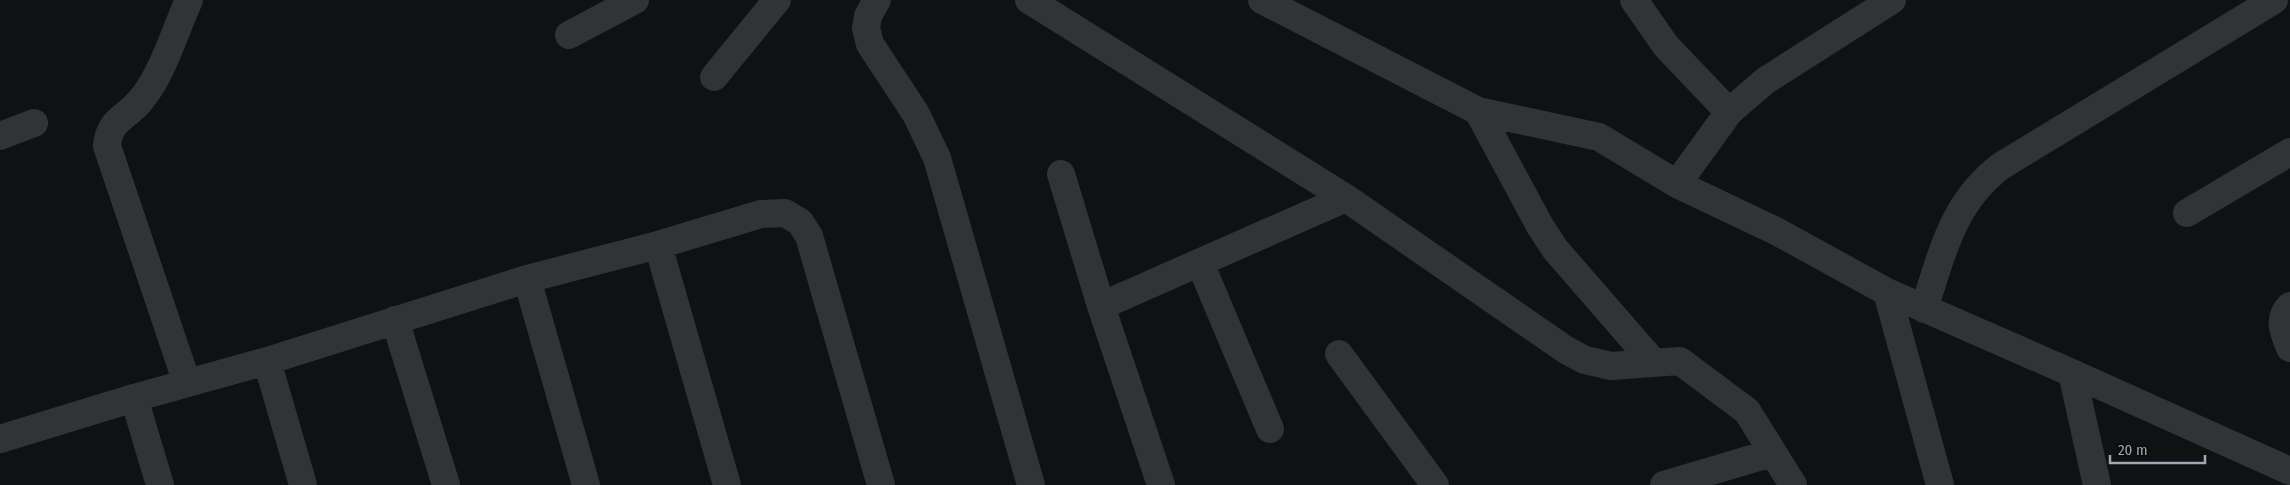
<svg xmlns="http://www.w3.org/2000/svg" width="2290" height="485" font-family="'Fira Sans Condensed',sans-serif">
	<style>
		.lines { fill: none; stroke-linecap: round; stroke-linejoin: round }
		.street { stroke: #313337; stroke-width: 28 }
	</style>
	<rect width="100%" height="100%" fill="#101112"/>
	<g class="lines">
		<path class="street" d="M877,0L868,16L866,28L870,44L916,114L937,158L1031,485
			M1029,0L1346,198L1566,350L1585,360L1611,366L1680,361L1747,411L1793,485
			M1262,0L1478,111L1599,137L1677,184L1776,231L1887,292L2072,373L2290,471
			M1634,0L1666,46L1729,112
			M569,35L635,0
			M714,77L777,0
			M1478,111L1540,226L1555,249L1654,363
			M0,136L34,123
			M1061,174L1101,306L1161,485
			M1677,184L1729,112L1765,81L1892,0
			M2187,213L2290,152
			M658,245L727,485
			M1200,263L1270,429
			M527,279L586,485
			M1887,292L1940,485
			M1101,306L1346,198
			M2290,306C2277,319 2284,333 2290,348
			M1924,309C1942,254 1952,203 2001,166L2274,0
			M395,320L446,485
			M1339,354L1435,485
			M267,361L303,485
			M2072,373L2097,485
			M187,383L107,146C109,120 125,119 140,101C162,76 175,31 189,0
			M134,398L160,485
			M0,439L134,398L267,361L527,279L658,245L761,214L785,213L800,222L809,236L881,485
			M1664,485L1772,453"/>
	</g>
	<path d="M2110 455v8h95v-8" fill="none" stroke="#a1a8b3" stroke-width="2.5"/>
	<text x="2118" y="455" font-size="15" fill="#a1a8b3" stroke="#0b0c0d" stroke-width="4" paint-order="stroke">20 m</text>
</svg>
